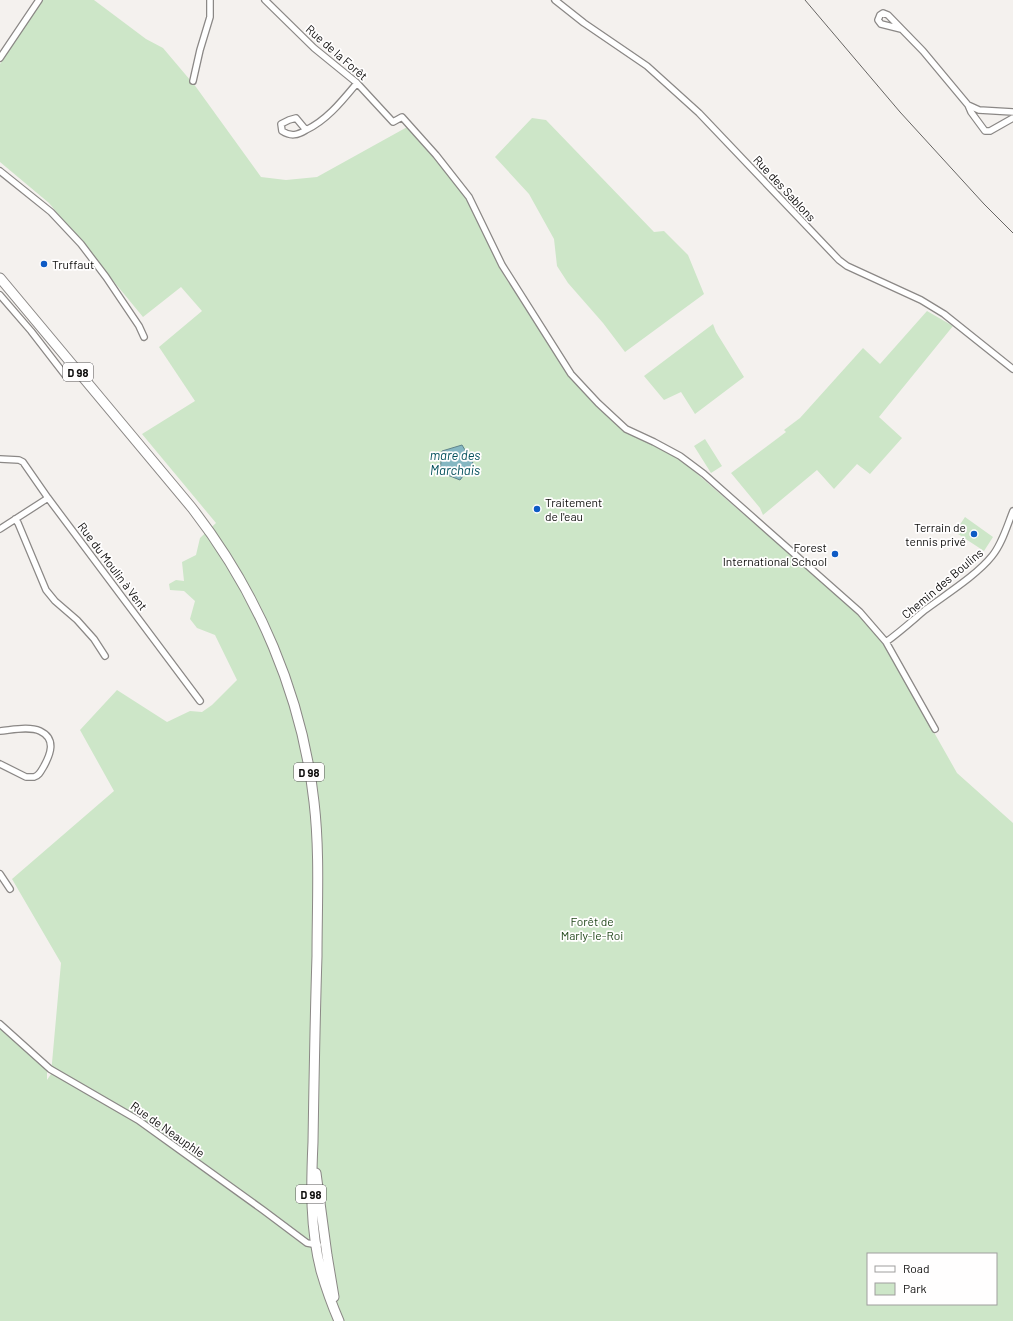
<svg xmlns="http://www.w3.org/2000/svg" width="1013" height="1321" font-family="Barlow,sans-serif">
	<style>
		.green { fill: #cde6c8; fill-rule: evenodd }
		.water { fill: #85b7c2; stroke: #61848b }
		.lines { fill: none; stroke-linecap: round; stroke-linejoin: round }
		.minor-casing { stroke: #8b8886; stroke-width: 8 }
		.primary-casing { stroke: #8b8886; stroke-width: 11 }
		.minor { stroke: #fff; stroke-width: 5.5 }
		.primary { stroke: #fff; stroke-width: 9 }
		.tram { stroke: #676563; stroke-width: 1 }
		.poi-dot { fill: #0e5bc5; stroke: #fffefe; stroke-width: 1.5 }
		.labels { text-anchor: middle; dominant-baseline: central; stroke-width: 3.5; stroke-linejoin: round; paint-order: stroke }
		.shield { fill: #fffefe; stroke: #565555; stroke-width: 1 }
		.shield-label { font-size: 11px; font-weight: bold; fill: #0e0d0c }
		.street-label { font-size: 12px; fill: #0e0d0c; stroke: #fffefe }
		.poi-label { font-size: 12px; fill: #0e0d0c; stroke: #fffefe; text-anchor: start }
		.park-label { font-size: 12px; fill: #21471a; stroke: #fffefe }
		.water-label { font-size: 13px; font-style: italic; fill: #024f5b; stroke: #fffefe }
	</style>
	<rect width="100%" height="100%" fill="#f4f1ee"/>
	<path class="green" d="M42,0H94L146,39L163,48L196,87L261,177L286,180L317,177L409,126L470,202L500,269L569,377L620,427L679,458L858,614L884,644L957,773L1013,823V1321H0V1026L47,1067V1080L51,1074L61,963L12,879L114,791L80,730L117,690L167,722L190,711L202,712L212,705L237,680L215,635L197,628L190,619L195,601L184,591L170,590L169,584L176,580L184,581L182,562L196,555L200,538L216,523L142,434L195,401L159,347L202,311L181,287L143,317L49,203L0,162V64ZM868,1254H996V1304H868Z
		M532,118L546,120L654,232L664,231L688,255L704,294L625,352L603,323L568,283L557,266L554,239L529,194L495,157Z
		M927,311L953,326L879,417L902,438L870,474L857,464L834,489L817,470L763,515L760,508L731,473L786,432L784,430L800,418L863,348L880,364Z
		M713,324L716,332L744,377L695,414L681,392L664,400L644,376Z
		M705,439L722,466L711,473L694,446Z
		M965,517L993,537L984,551L955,532Z"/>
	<path class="water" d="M462,445L473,463L460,480L440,472L442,451Z"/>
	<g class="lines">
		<g class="minor-casing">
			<path id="minor" d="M265,0L314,48L357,83L393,122L402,117L436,155L469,197L502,265L571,374L598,403L626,429L654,442L680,456L704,474L860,612L886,642L935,729
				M555,0L584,23L647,66L699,113L839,260L847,266L921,300L944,314L1013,369
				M901,29L881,24L878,20L880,15L883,13L888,15L923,51L968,105L979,110L1013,112
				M0,58L39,0
				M193,81L200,50L210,17V0
				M968,105L971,112L985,131H990L1013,118
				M306,130C298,135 291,137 282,131L281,124L289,120L296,118L306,130C327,120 342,101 357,83
				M0,171L51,212L81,244L106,277L139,326L144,337
				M0,295L31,331L65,375
				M0,459L19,460L23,462L48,498L200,701
				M15,519L18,523L46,590L55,601L77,620L94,639L105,656
				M0,529L48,498
				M886,642C900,632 912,621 925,610C945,595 977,575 992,556C1002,544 1007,526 1013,511
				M0,731C12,730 29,726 40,731C57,739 50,755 44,766C41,771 39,776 34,777H26L0,764
				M0,874L10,889
				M0,1024L50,1069L138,1120L263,1210L307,1243L318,1245"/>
		</g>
		<g class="primary-casing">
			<path id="primary" d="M0,278L192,508C258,593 302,695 314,802C320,853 317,905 317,956C315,1018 314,1080 313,1142C311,1186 310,1228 321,1271C326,1288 332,1305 339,1321
				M316,1173L327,1255L334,1297"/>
		</g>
		<use href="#minor" class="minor"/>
		<use href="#primary" class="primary"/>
		<path class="tram" d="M805,0L900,112L984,204L1013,233"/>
	</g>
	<g class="poi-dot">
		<circle cx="44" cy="264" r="4"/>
		<circle cx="537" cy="509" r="4"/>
		<circle cx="974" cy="534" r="4"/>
		<circle cx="835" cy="554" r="4"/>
	</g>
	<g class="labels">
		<g class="shield">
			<rect x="63" y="363" width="30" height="18" rx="3"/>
			<rect x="294" y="763" width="30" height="18" rx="3"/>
			<rect x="296" y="1185" width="30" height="18" rx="3"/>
		</g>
		<g class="shield-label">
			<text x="78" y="372">D 98</text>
			<text x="309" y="772">D 98</text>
			<text x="311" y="1194">D 98</text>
		</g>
		<g class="street-label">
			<text transform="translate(337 52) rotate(41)">Rue de la Forêt</text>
			<text transform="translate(785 188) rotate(47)">Rue des Sablons</text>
			<text transform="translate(113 566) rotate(53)">Rue du Moulin à Vent</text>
			<text transform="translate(942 583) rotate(-40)">Chemin des Boulins</text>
			<text transform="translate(168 1129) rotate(35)">Rue de Neauphle</text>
		</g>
		<g class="poi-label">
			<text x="52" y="264">Truffaut</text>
			<text x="545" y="502">Traitement<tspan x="545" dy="14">de l'eau</tspan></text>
			<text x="966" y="527" text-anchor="end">Terrain de<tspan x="966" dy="14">tennis privé</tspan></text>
			<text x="827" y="547" text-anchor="end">Forest<tspan x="827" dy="14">International School</tspan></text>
		</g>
		<g class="park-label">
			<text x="592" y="921">Forêt de<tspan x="592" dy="14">Marly-le-Roi</tspan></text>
		</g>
		<g class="water-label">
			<text x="455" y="455">mare des<tspan x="455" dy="15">Marchais</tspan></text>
		</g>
	</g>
	<rect x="867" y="1253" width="130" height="52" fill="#fffefe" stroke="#9f9e9d"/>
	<rect x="875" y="1266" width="20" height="6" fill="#ffffff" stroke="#9f9e9d"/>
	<text x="903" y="1273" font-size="12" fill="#0e0d0c">Road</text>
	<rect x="875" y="1283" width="20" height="12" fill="#cde6c8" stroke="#9f9e9d"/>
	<text x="903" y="1293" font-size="12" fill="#0e0d0c">Park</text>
</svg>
